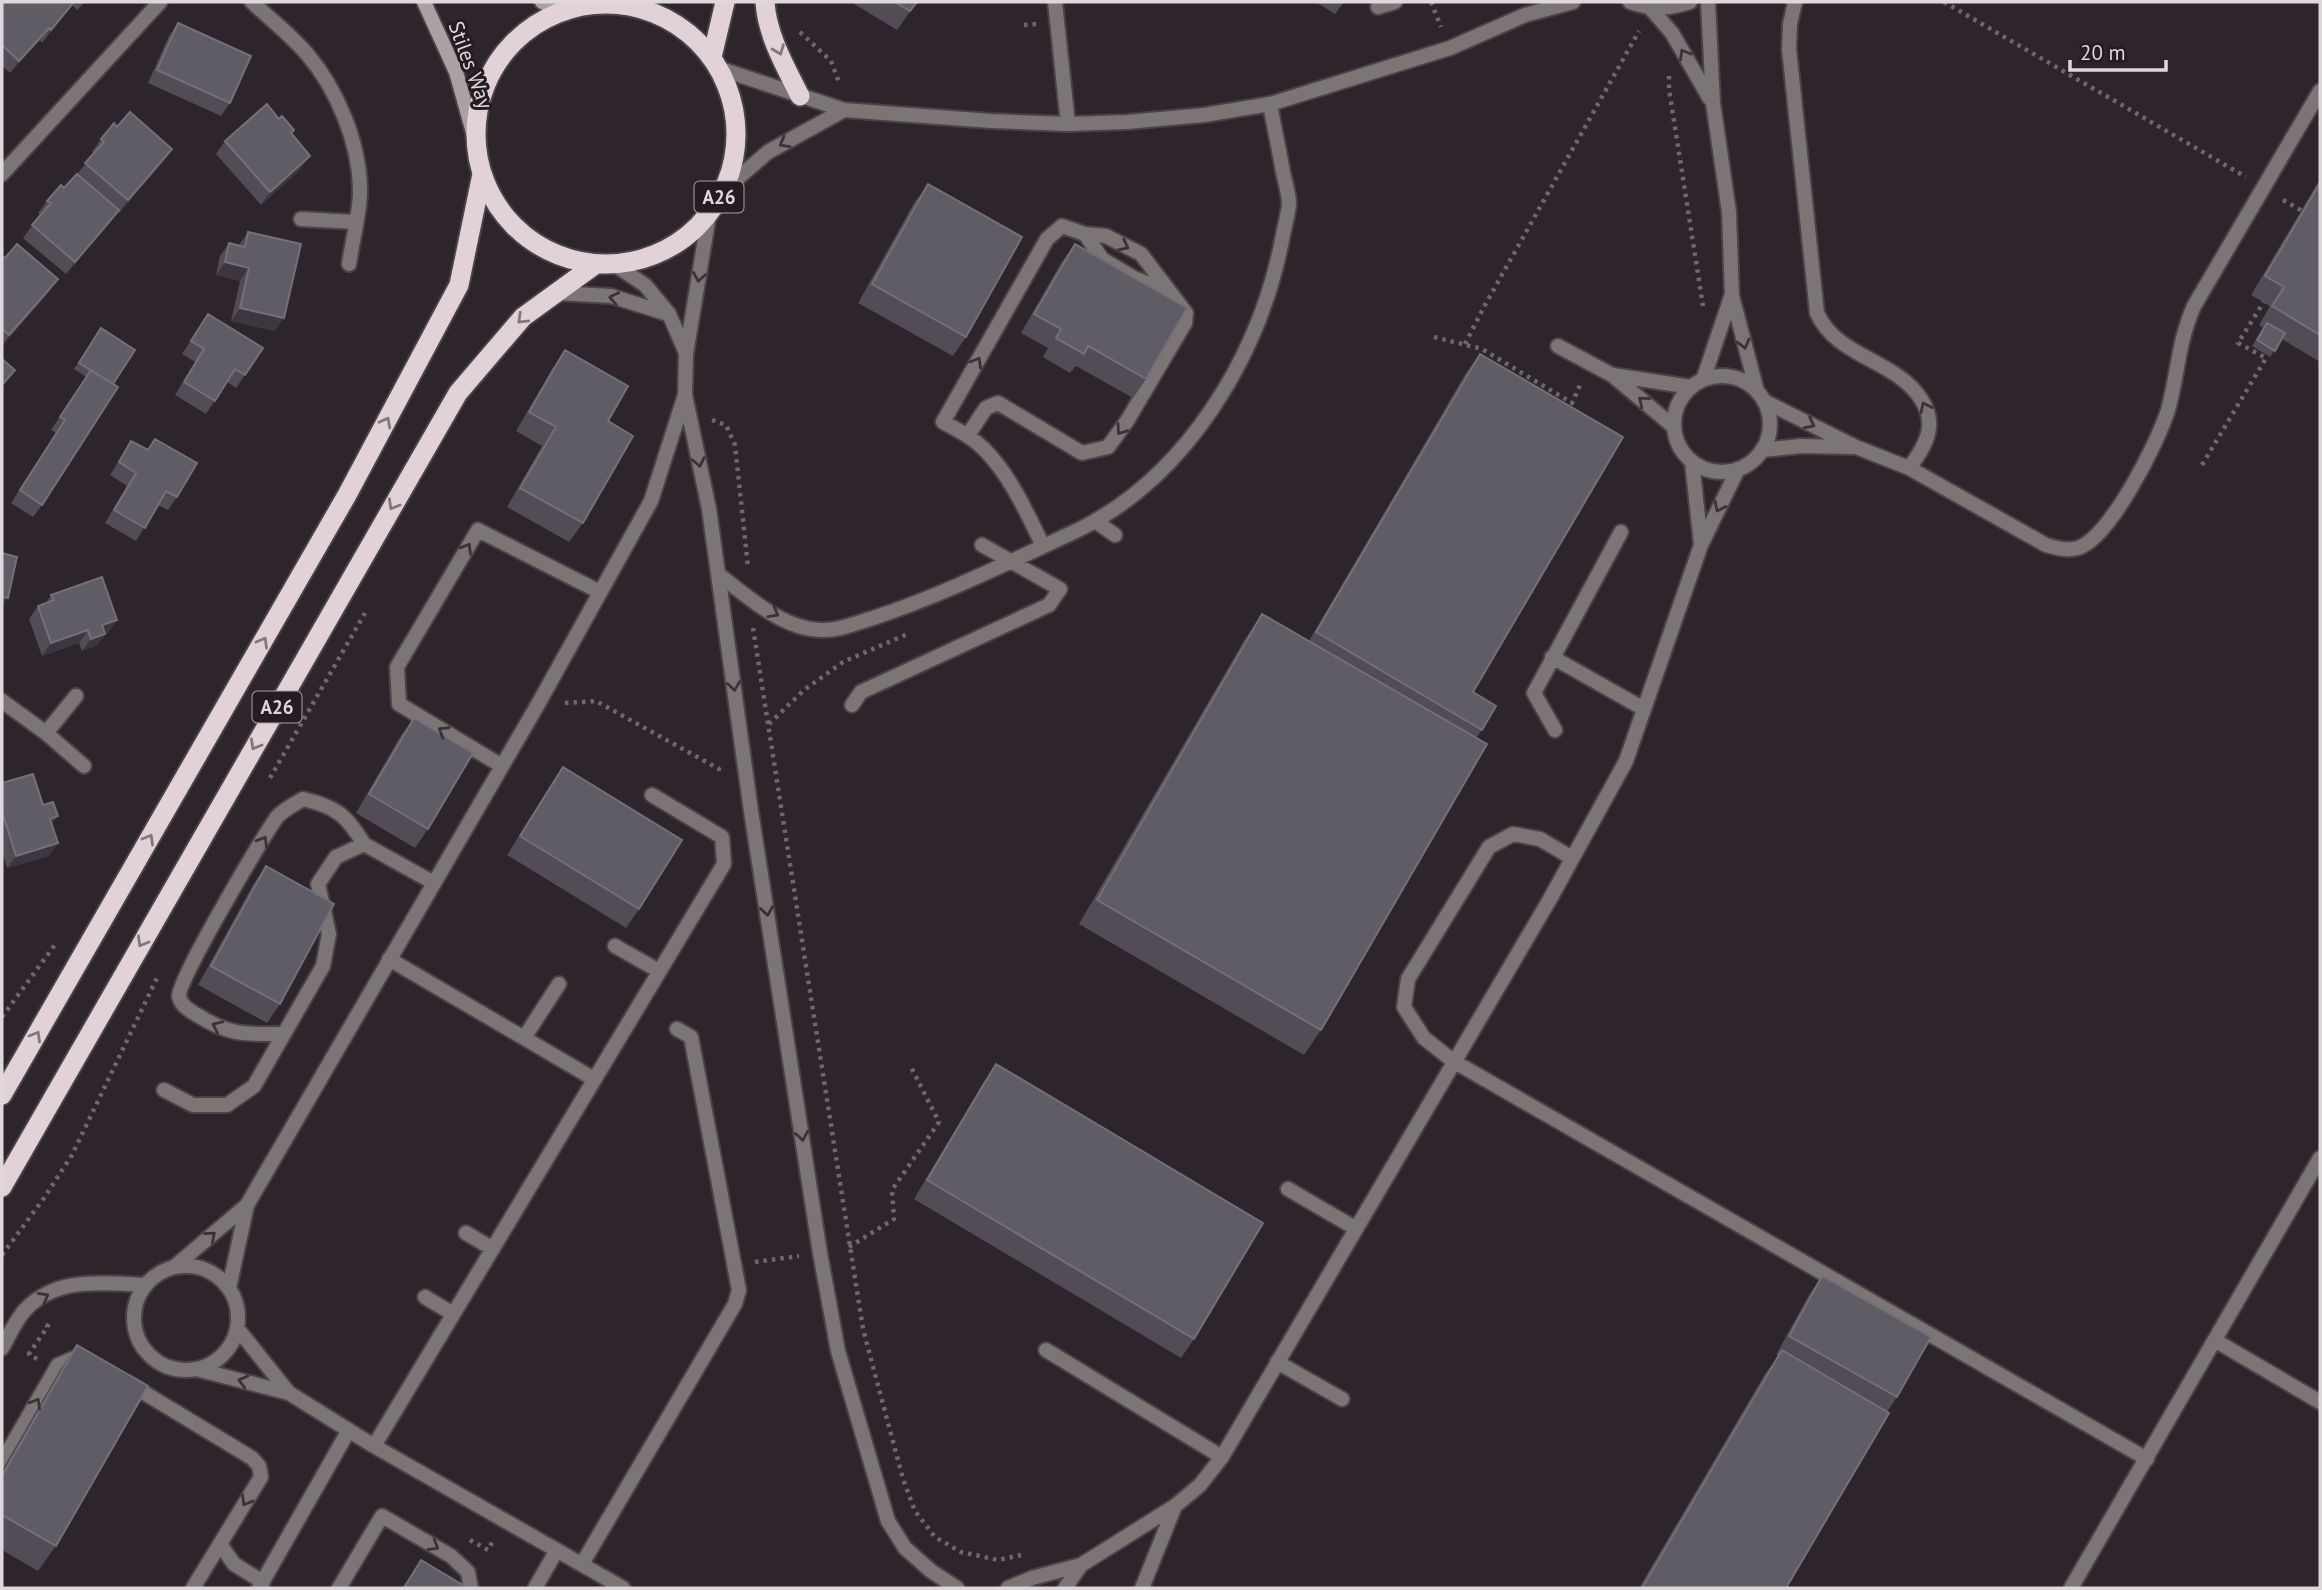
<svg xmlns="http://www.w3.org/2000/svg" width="2322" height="1590" font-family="'PT Sans',sans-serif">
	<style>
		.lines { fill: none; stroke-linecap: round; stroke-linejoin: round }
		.service-casing { stroke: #494247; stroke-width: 18 }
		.minor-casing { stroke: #494247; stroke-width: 18 }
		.secondary-casing { stroke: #494247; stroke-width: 18 }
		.trunk-casing { stroke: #494247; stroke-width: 23 }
		.path { stroke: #6e676c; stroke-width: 4.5; stroke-dasharray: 3.5 5; stroke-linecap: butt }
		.service { stroke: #7b7576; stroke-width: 14 }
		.minor { stroke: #7b7576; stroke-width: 14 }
		.secondary { stroke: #aba1a3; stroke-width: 14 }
		.trunk { stroke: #e0d2d6; stroke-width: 19 }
		.wall { fill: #514c56 }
		.shaded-wall { fill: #3c363f }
		.building { fill: #605c65; stroke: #746f78; stroke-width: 2 }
		.oneway { stroke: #82777c }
		.oneway2 { stroke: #3a3237 }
		.labels { text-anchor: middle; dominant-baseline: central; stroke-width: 6; stroke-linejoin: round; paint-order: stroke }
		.shield { fill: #241c22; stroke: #a6a0a5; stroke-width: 2 }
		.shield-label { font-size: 19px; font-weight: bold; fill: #ded8dd }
		.street-label { font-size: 21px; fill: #ded8dd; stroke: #241c22 }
	</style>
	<rect width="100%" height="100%" fill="#2d252b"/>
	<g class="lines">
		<g class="service-casing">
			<path id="service" d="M1055,2L1068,124
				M1795,2L1790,24L1789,49L1817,313C1836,357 1896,360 1921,399C1938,424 1926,446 1909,468
				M1085,234L1102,259L1134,278L1168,292
				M612,263L645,285L669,314L686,353
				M556,293L611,296L668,314
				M1558,346L1612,375L1674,427
				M1613,375L1691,387
				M685,395L709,509L751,811L820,1253L838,1351L888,1521L905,1548L931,1571L957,1588
				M1764,401L1856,447L1909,468L2046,545C2057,548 2066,551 2078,548C2110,538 2158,442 2168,410C2178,374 2178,342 2194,306L2320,91
				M968,435L986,408L998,403L1082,453L1108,447L1127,421L1185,323L1186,313L1141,254L1106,236L1085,234L1062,226L1047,239L943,422C958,430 972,437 984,449C1010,475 1027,513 1043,546
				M1762,450L1801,446L1851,447
				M1692,462L1701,544
				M1095,521L1115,535
				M718,574C747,596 782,629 821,630C838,631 856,623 873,618C943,595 1009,562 1076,531C1186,478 1259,357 1282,240C1284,228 1288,216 1289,204C1289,194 1285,182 1283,172C1279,149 1274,127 1270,104
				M1552,657L1644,709
				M852,705L861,692L1049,605L1060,589L982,545
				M1555,730L1534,693L1621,532
				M502,766L399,704L397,667L478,530L600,592
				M1572,858L1540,839L1513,834L1489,847L1408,979L1404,1007L1424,1038L1453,1061L2147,1459
				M615,946L659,971
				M389,959L594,1079
				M284,1034C245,1034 231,1036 197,1015C189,1010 181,1006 179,996C177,981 263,837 277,817C283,810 295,804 303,799C337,807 346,815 364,844
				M524,1038L559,984
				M164,1090L193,1105H227L254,1086L323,966L329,934L318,884L336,857L364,844L434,883
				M1288,1189L1355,1228
				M466,1233L493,1249
				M134 1318a52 52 0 1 1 104 0a52 52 0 1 1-104 0Z
				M174,1267L247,1205
				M229,1288L247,1205L537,706L651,501L685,395L686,354L710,209
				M425,1297L453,1314
				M237,1328L289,1393
				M2216,1341L2320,1402
				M2,1348C9,1336 15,1321 25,1310C56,1276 104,1283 145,1285
				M1046,1350L1222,1457
				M1277,1362L1342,1399
				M196,1369L289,1393L374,1446L623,1588
				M128,1383L252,1458L259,1466L261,1477L193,1588
				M374,1446L724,864L722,837L652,795
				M2,1462L58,1365L77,1357L83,1358
				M220,1544L234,1564L263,1582
				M582,1564L735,1304L739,1290L691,1037L677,1029
				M259,1588L349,1430
				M339,1588L382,1516L451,1556L468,1572L471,1588
				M535,1588L557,1550
				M1008,1588L1032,1578L1081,1565L1175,1506L1200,1485L1222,1457L1550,899L1626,761L1701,545L1738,469
				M1065,1588L1081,1565
				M1142,1588L1175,1506"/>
		</g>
		<g class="minor-casing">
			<path id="minor" d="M252,2C270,19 291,35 307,54C337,89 359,142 360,188C361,209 352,242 349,264
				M1630,2C1652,10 1668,9 1690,2
				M1708,2L1713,103L1729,212L1732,296L1757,391
				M1378,7L1395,2
				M1651,9L1672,33L1710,99
				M718,68L844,110L991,121L1068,124L1127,122L1204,115L1270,104L1450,48L1525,15L1573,2
				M2,174L160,2
				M724,190L768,152L844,110
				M301,219L355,222
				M1674 424a48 48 0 1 1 96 0a48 48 0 1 1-96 0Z
				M1703,380L1731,297
				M2,701L46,733L84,766
				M46,733L76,696
				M2071,1588L2320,1158"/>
		</g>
		<g class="secondary-casing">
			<path id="secondary" d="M424,2L456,72L476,143
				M542,2L562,10"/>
		</g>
		<g class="trunk-casing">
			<path id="trunk" d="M765,2C767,35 785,66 800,96
				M476 134a130 130 0 1 1 260 0a130 130 0 1 1-260 0Z
				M712,57L725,2
				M2,1095L347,495L459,285L482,174
				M2,1187L458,393L523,317L596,264"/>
		</g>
		<path class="path" d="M1431,2L1441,27
			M1944,2L2246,177
			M1024,25L1037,24
			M800,32L831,61L840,85
			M1669,76V89L1703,306
			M2283,200L2306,213
			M1434,337L1482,349L1572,403L1580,385
			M1465,344L1485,305L1639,31
			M712,420L726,425L735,445L748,567
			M2202,465L2266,358L2238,343L2265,300
			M753,628L863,1329L903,1479L915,1511L935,1537L961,1552L998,1560L1021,1555
			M565,703L596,701L719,769L720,774
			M769,724L804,690L843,662L910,633
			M270,778L365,613
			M2,1017L57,942
			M849,1247L894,1219L892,1190L939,1122L911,1067
			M2,1255L44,1198L72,1155L157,978
			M755,1262L799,1256
			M37,1359L29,1354L48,1326L43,1323
			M470,1540L488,1550L494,1539"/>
		<use href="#service" class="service"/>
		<use href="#minor" class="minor"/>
		<use href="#secondary" class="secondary"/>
		<use href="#trunk" class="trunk"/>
	</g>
	<path class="wall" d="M2,2H85L77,10L72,5L42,43L40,40L10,73L2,66Z
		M851,2H917L897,30Z
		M1316,2H1344L1335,14Z
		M178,23L230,103L221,116L148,83L169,36Z
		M117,127L172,149L163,162L119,213L118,212L110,223L66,274L23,238L40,215L38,213L47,201L64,188L77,174L94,153L92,152L101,139Z
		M291,134L301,169L261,205L216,154L225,141Z
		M2320,179V362L2282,339L2270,357L2252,346L2263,328L2259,325L2270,306L2251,295Z
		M928,184L966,337L953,356L858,303L914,203Z
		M248,232L275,331L231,321L240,281L216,275L220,256L229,243L239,245Z
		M1075,244L1146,379L1133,398L1076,366L1070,373L1043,357L1048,348L1021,333L1061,263Z
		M2,256L49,292L2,346Z
		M208,314L245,375L236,388L227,382L206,414L175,395L195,362L182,354Z
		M101,328L113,384L42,505L33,517L11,503L56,433L51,430L86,377L74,369Z
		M565,350L608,421L583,523L569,542L507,507L542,446L516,431L552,369Z
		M1480,354L1473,692L1482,730L1476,738L1321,1030L1304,1055L1079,924L1245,639L1262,614L1309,641L1466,373Z
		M155,439L177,497L168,510L158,505L136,541L105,523L127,486L110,475L131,441L147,450Z
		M51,595L117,620L96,646L82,651L79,643L42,656L29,619L38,606L46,603Z
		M414,718L428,829L415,848L356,813L400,737Z
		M563,767L639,909L626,928L507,855L550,786Z
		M2,783L43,805L49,856L7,868L2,852Z
		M266,866L280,1004L267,1023L198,985L253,885Z
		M996,1064L1194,1339L1181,1358L914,1199L983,1083Z
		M1822,1276L1897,1397L1887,1412L1786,1588H1639L1765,1374L1778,1356L1776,1355L1809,1295Z
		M77,1345L56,1546L38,1571L2,1550V1470L60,1370Z
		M421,1560L465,1588H402Z"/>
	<path class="shaded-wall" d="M74,2L66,13L42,43L51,30Z
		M49,28L40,40L10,73L19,61Z
		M172,149L163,162L119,213L128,200Z
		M310,156L301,169L261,205L270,192Z
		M119,210L110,223L66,274L75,262Z
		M225,262L249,268L240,281L216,275Z
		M58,279L49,292L2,346L9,335Z
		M240,308L284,318L275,331L231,321Z
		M2,597L8,598L2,607Z
		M117,620L108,633L93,638L102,625Z
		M88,630L79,643L42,656L51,643Z
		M105,634L96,646L82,651L91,639Z
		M58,816L49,829L50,819Z
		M58,843L49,856L7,868L16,856Z"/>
	<path class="building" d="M2,2H74L51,30L49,28L19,61L2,45Z
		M895,2H917L910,11Z
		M178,23L251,56L230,103L157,70Z
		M267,104L279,119L282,116L294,130L291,133L310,156L270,192L225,141Z
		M130,112L172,149L128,200L85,163L104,142L101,139L114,123L117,127Z
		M77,174L119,210L75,262L32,225L51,203L47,201L61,185L64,188Z
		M2320,183V335L2272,306L2284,287L2265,276Z
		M928,184L1022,237L966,337L872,284Z
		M248,232L301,244L284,318L240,308L249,268L225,262L229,243L245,247Z
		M17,244L58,279L9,335L2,329V256L5,258Z
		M1075,244L1187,308L1146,379L1088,346L1084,354L1056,338L1061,329L1034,314Z
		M208,314L263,348L245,375L235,369L215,401L184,382L204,349L191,341Z
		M2267,323L2285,333L2275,351L2257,340Z
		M101,328L135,350L113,384L79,363Z
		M565,350L628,386L608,421L633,436L583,523L520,488L556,427L529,412Z
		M1480,354L1623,437L1473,692L1496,706L1482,730L1316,632Z
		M2,359L15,370L2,385Z
		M91,370L118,387L42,505L20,490L65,420L60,417Z
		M155,439L197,463L177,497L166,491L145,528L114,510L136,473L119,462L131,441L148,450Z
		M2,553L17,557L8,598L2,597Z
		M102,577L117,620L102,625L105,634L91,639L88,630L51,643L38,606L54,600L51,595Z
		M1262,614L1487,744L1321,1030L1097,900Z
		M414,718L473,753L428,829L369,794Z
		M563,767L682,840L639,909L520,836Z
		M33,774L43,805L53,802L58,816L50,819L58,843L16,856L2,811V801L3,800L2,796V783Z
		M266,866L334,904L280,1004L211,966Z
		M996,1064L1263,1223L1194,1339L927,1180Z
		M1822,1276L1931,1337L1897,1397L1789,1336Z
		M77,1345L148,1386L56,1546L2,1515V1476Z
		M1782,1350L1889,1413L1786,1588H1642Z
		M421,1560L466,1587L465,1588H404Z"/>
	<defs><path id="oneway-chevron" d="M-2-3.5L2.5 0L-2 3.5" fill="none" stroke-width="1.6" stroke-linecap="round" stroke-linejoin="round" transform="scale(1.75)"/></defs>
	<g class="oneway">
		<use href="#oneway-chevron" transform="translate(779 50) rotate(69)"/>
		<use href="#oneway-chevron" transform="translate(522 319) rotate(136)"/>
		<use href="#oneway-chevron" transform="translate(386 422) rotate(-62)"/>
		<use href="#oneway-chevron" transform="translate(393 505) rotate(120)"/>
		<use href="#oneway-chevron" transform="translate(263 642) rotate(-60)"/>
		<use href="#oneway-chevron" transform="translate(255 745) rotate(120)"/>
		<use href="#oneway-chevron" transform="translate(149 839) rotate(-60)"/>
		<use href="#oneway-chevron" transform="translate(142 942) rotate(120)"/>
		<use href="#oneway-chevron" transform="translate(36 1036) rotate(-60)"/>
	</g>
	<g class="oneway2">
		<use href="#oneway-chevron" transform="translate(1684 54) rotate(-120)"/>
		<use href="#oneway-chevron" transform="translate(784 143) rotate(151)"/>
		<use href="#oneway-chevron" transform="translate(1124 246) rotate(27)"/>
		<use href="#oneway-chevron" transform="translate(699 277) rotate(99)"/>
		<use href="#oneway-chevron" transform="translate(614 298) rotate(-168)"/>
		<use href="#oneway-chevron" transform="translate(1744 344) rotate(75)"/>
		<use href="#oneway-chevron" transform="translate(977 362) rotate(-60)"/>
		<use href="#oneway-chevron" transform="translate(1643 401) rotate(-140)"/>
		<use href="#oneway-chevron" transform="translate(1925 407) rotate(-116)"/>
		<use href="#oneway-chevron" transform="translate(1810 424) rotate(27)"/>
		<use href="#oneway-chevron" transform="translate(1121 430) rotate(125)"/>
		<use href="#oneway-chevron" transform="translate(699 462) rotate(79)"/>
		<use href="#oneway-chevron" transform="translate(1719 507) rotate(116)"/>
		<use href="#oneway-chevron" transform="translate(467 548) rotate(-59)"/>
		<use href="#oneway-chevron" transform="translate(774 613) rotate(29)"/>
		<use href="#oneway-chevron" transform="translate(734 686) rotate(82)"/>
		<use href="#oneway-chevron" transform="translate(443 731) rotate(-149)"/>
		<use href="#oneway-chevron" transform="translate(263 841) rotate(-59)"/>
		<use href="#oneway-chevron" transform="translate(767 911) rotate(81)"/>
		<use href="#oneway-chevron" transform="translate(217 1026) rotate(-155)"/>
		<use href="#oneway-chevron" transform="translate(802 1136) rotate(81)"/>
		<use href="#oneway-chevron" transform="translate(211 1236) rotate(-40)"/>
		<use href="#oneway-chevron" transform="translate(44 1297) rotate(-29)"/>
		<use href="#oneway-chevron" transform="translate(243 1381) rotate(-165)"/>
		<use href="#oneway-chevron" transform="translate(36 1403) rotate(-60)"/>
		<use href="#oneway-chevron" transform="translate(246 1501) rotate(121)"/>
		<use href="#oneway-chevron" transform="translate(434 1546) rotate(30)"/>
	</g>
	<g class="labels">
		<g class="shield">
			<rect x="694.5" y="181.5" width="49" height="31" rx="5"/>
			<rect x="252.5" y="691.5" width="49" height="31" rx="5"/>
		</g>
		<g class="shield-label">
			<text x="719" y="197">A26</text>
			<text x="277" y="707">A26</text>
		</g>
		<g class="street-label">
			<text transform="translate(471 65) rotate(70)">Stiles Way</text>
		</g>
	</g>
	<rect width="2322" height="1590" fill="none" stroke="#ded8dd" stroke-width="7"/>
	<path d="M2070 60v10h96v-10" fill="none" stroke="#ded8dd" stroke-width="3.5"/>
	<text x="2080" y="60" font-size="21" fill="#ded8dd" stroke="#241c22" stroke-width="5" paint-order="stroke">20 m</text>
</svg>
